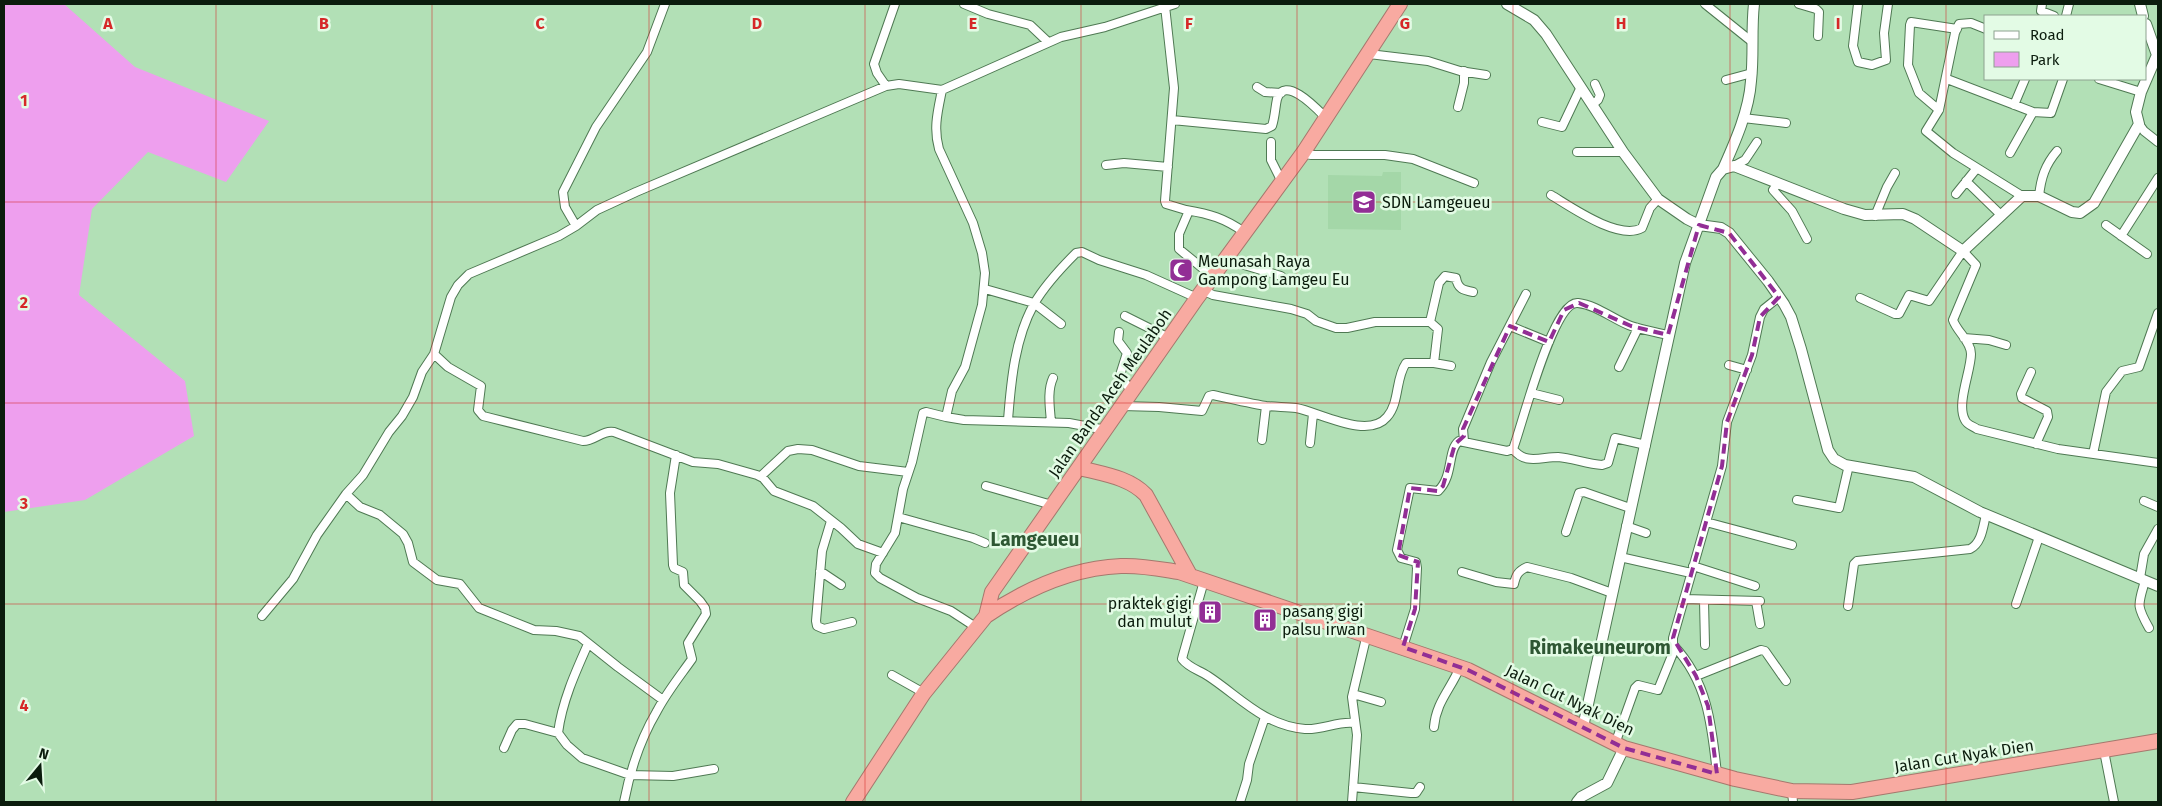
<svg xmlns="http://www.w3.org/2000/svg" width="2162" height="806" font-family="'Fira Sans',sans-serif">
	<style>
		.built { fill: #a4d7a8 }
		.green { fill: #ee9fee }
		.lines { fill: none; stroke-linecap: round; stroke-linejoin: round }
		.street-casing { stroke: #4f7953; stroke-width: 10 }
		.secondary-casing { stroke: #4f7953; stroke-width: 12 }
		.highway-casing { stroke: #a5786d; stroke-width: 16 }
		.street { stroke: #fff; stroke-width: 8 }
		.secondary { stroke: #fff; stroke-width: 10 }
		.highway { stroke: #f8aaa1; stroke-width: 14 }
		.marked { fill: none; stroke: #922e95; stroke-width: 4; stroke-dasharray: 10 6; stroke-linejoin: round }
		.grid { fill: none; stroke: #d62828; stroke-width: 1; stroke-opacity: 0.55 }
		.labels { text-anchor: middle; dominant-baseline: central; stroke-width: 5; stroke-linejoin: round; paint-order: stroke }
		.poi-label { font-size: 16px; fill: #0b1c0d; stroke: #e3fbe5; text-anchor: start }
		.street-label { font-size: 16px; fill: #0b1c0d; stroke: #e3fbe5 }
		.quarter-label { font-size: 19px; font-weight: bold; fill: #2e5733; stroke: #e3fbe5 }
		.grid-label { font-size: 16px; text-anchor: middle; font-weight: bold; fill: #d62828; stroke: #e3fbe5; stroke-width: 5; stroke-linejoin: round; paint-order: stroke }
	</style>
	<rect width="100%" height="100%" fill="#b2e0b6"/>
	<path class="built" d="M1383,172H1401V230L1328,229V175L1382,176Z"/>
	<path class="green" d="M4,4H64L135,67L269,121L226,182L148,152L92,209L79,295L185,381L194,436L85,500L4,512Z"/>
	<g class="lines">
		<g class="street-casing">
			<path id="street" d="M964,4L988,14L1030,25L1048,42
				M1705,4L1751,41
				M1799,4L1816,9L1819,12L1818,36
				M1858,4L1853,46L1858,62L1872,65L1886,60L1884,33L1888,4
				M2042,4L2041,11L2054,16
				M1165,6L1174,88L1165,201L1166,204L1186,210L1188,213L1179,234V249L1212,276
				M2066,16L2069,4
				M1986,29L1971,23L1959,24L1955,33L1939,110L1926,131L1953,153L2022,196
				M1369,54L1428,61L1460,71L1486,75
				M1947,79L2033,112
				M2099,79L2141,92
				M1726,80L1752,73
				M886,86L877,73L874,64L895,4
				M1257,87L1265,92L1281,93
				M942,90C938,110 933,128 939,149L973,223L982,253L985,273L982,305L965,367L952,391L946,417L964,420L1069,423L1106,430
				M1592,105L1598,100L1600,95L1595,84
				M2014,105L2025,79
				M1458,107L1464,83V71
				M1939,110L1919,93L1908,65L1910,25L1911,22L1957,29
				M1743,118L1786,123
				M1172,120L1266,129L1272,126C1275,117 1275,108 1277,99C1285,74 1318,110 1326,118
				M1542,122L1562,127L1580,89
				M2139,124L2144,131L2158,142
				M1271,142V160L1282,182
				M1577,152H1623
				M1303,153L1311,155H1385L1413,159L1474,183
				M2010,153L2033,112L2051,113L2063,79
				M1106,165L1124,163L1168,167
				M1734,166L1745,160L1757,142
				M1966,181L2001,215
				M1778,183L1773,190L1792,211L1807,239
				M1956,194L1977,168
				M1551,195C1571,207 1619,241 1642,228L1650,208L1658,199
				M2039,196C2041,178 2045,165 2057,151
				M1186,210C1210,214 1224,218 1244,232
				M1875,216L1887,187L1895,173
				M2106,225L2147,254
				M576,226L565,207L563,192L596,127L647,52L665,4
				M2121,236L2158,178
				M1224,259L1281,276
				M985,289L1034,303L1061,324
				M1202,290L1213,295L1291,309L1307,314L1316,321L1336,328H1347L1375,322H1430L1439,283L1445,276L1456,278C1458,289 1463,290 1473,292
				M1860,298L1895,314H1899L1909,295L1929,301L1963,251L1976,265L1953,320C1957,332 1971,341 1971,354C1971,371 1956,404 1965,420C1967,425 1973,426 1977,429L2058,449L2158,463
				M1125,316L1169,338
				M1430,322L1438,329L1434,363
				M1510,326L1549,342
				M1119,332L1118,341L1127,353L1120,375L1131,391
				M1964,338L1989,340L2006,345
				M434,354L448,367L481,386L478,410L483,416L583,441C595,441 602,430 614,432L693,462L718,464L757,475L763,478L774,491L813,506L841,528L858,544L883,553
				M1729,365L1747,370
				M1619,367L1638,328
				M2031,372L2021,394L2022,398L2047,411L2048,417L2036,444
				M1531,393L1559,400
				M1122,406L1159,407L1202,411L1209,396L1213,395C1231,399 1248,403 1266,406C1276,407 1286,407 1296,408C1319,412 1368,440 1387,417C1400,402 1395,379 1406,363H1434L1451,366
				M946,417L926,412L923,413L912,462L903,489L895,533L876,564L875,573L880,578L917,598L951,611L977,628
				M1008,420C1011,381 1015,338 1034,304C1045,285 1061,268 1076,253L1082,252L1099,260L1146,275L1197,298
				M1051,422C1050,408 1047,391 1053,378
				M1262,440L1266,406
				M1464,441L1463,429L1491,362L1526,294
				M1310,443L1313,414
				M1513,449C1525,465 1541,457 1558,457C1572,458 1587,464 1602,465L1608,463L1615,438L1646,445
				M2093,454L2106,392L2122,371L2139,367L2158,313
				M761,476L788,451L798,449L812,450L859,466L908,472
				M986,486L1052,505
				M346,494L360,507L380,515L403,534L408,543L413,562L437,580L460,584L479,608L534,630L556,631L579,636L618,667L663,700
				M1797,500L1839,508L1849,465
				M2144,501L2158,507
				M898,517L973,538L985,543
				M831,521L822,551L816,621L817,626L824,629L852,622
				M1706,522L1792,545
				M1626,526L1646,533
				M1566,532L1579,493L1584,492L1630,508
				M1620,557L1691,573
				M1693,566L1755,586
				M820,571L841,585
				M1462,572L1496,582L1514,584C1516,575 1518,571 1527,567L1571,578L1612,593
				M2140,578L2144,554L2158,529
				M1204,581L1183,655L1182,659C1189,668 1199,670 1208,676C1240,697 1263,725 1305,729C1323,730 1337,721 1354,723
				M2145,581C2138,605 2136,605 2149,628
				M1684,599L1760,601
				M1704,601L1705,645
				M1756,601L1760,624
				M2016,604L2039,537
				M1848,606L1854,564L1857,561L1970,549C1982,543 1983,526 1986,515
				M262,616L293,579L317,535L346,494L363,475L389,432L402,416L413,397L422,372L434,354L451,297L458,285L469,274L559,236L576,226L597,210L636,192L886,86L899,84L942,90L1061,37L1105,27L1175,4
				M588,644C575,673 562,702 558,733L567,745L582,758L630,775L673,776L714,769
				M1674,646C1708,682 1712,727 1717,774
				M1403,647L1415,609L1417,568L1416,562L1401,558L1397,550L1410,488L1438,491C1454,476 1447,450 1459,441L1507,451L1513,449C1522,426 1553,300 1578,303C1597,305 1614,320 1631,326C1643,330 1656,332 1668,335
				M892,675L924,693
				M1696,676L1761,650L1765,651L1786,681
				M1353,694L1381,702
				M1434,727C1436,702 1451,689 1460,667
				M1615,744L1635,688L1638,685L1658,690L1673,653V638L1722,466L1727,422L1752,355L1760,317L1764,309L1779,297
				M504,748L512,730L517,724H525L558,733
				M2104,751L2114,802
				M1353,787L1411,793H1416L1420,787
				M1792,791L1793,802
				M624,802C630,771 641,738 657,711C667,692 680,676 692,659L688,643L706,614L705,608L700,601L684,585L683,572L674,568L673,565L670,493L676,455
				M1240,802L1247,780L1249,764L1265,717
				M1352,802L1357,735L1352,697L1367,634"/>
		</g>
		<g class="secondary-casing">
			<path id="secondary" d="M1507,4L1534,20L1546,34L1623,152L1658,199L1687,219L1699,225L1721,228L1729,233L1768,281L1784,304L1791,317L1801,349L1828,450L1834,459L1845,465L1914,477L1980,512L2158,586
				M2140,4L2143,16
				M1723,169C1735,142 1749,111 1751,81C1754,55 1751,30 1754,4
				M1583,727L1685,263L1716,177L1723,169L1734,166L1844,209L1865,215L1903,214L1915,219L1963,251L2022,196H2039L2072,212L2080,213L2094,203L2139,124L2136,112L2141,92L2157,55L2146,24
				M1577,802L1581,797L1607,783L1624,748"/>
		</g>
		<g class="highway-casing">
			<path id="highway" d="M1080,468C1102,474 1129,477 1146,495L1190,575
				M986,616C1026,589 1073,568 1121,566C1141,565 1160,569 1179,572L1468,670L1624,748L1735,779L1792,791L1852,792L2158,741
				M853,802L924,693L986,616L992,592L1197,298L1303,153L1400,4"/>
		</g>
		<use href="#street" class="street"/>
		<use href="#secondary" class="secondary"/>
		<use href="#highway" class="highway"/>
	</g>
	<path class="marked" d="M1699,225L1729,233L1779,297L1760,317L1752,355L1727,422L1722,466L1673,638L1696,676L1708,706L1717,774L1624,748L1468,670L1403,647L1415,609L1418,562L1398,555L1410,488L1438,491L1443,486L1455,444L1464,436L1463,429L1510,326L1549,342L1564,310L1579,303L1631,326L1668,335Z"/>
	<path class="grid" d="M216,4V802M432,4V802M649,4V802M865,4V802M1081,4V802M1297,4V802M1513,4V802M1730,4V802M1946,4V802M4,202H2158M4,403H2158M4,604H2158"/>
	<defs>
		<g id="school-square" transform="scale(1.25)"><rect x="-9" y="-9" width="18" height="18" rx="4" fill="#922e95" stroke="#e3fbe5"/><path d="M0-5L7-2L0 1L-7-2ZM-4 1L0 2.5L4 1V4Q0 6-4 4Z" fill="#fff"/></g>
		<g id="mosque-square" transform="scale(1.25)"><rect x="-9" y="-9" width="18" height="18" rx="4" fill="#922e95" stroke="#e3fbe5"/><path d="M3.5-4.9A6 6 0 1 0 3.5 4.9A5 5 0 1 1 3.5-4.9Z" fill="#fff"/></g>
		<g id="building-square" transform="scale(1.25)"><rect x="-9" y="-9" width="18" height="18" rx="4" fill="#922e95" stroke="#e3fbe5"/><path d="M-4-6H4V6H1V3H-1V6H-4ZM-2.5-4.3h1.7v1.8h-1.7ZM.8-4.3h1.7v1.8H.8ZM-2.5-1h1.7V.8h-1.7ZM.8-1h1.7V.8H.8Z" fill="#fff"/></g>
	</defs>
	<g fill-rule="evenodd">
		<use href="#school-square" x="1364" y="202"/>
		<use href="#mosque-square" x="1181" y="270"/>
		<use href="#building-square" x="1210" y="612"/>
		<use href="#building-square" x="1265" y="620"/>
	</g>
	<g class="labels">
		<g class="poi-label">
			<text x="1382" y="202">SDN Lamgeueu</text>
			<text x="1198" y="261">Meunasah Raya<tspan x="1198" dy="18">Gampong Lamgeu Eu</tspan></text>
			<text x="1192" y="603" text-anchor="end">praktek gigi<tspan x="1192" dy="18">dan mulut</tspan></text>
			<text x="1282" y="611">pasang gigi<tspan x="1282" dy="18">palsu irwan</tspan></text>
		</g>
		<g class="street-label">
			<text transform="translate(1110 393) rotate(-55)">Jalan Banda Aceh Meulaboh</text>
			<text transform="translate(1570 700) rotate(26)">Jalan Cut Nyak Dien</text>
			<text transform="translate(1964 756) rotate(-9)">Jalan Cut Nyak Dien</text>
		</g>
		<g class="quarter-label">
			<text x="1035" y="539">Lamgeueu</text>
			<text x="1600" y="647">Rimakeuneurom</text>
		</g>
	</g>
	<g class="grid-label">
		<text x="108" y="29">A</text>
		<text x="324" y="29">B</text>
		<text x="540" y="29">C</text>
		<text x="757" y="29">D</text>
		<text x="973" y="29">E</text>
		<text x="1189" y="29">F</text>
		<text x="1405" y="29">G</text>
		<text x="1621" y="29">H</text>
		<text x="1838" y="29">I</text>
		<text x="24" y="106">1</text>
		<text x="24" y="308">2</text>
		<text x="24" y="509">3</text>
		<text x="24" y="711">4</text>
	</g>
	<rect width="2162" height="806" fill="none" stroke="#0b1c0d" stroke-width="10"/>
	<rect x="1984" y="15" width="162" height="65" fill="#e3fbe5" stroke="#8da28f"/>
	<rect x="1994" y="31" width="25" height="8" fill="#ffffff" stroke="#8da28f"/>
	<text x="2030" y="40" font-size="15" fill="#0b1c0d">Road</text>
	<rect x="1994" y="52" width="25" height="15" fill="#ee9fee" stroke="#8da28f"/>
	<text x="2030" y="65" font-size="15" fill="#0b1c0d">Park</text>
	<g transform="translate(40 766) rotate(18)" stroke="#e3fbe5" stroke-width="4" paint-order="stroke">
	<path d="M0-4L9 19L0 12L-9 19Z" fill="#0b1c0d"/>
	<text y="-8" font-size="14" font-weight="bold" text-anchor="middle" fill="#0b1c0d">N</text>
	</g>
</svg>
